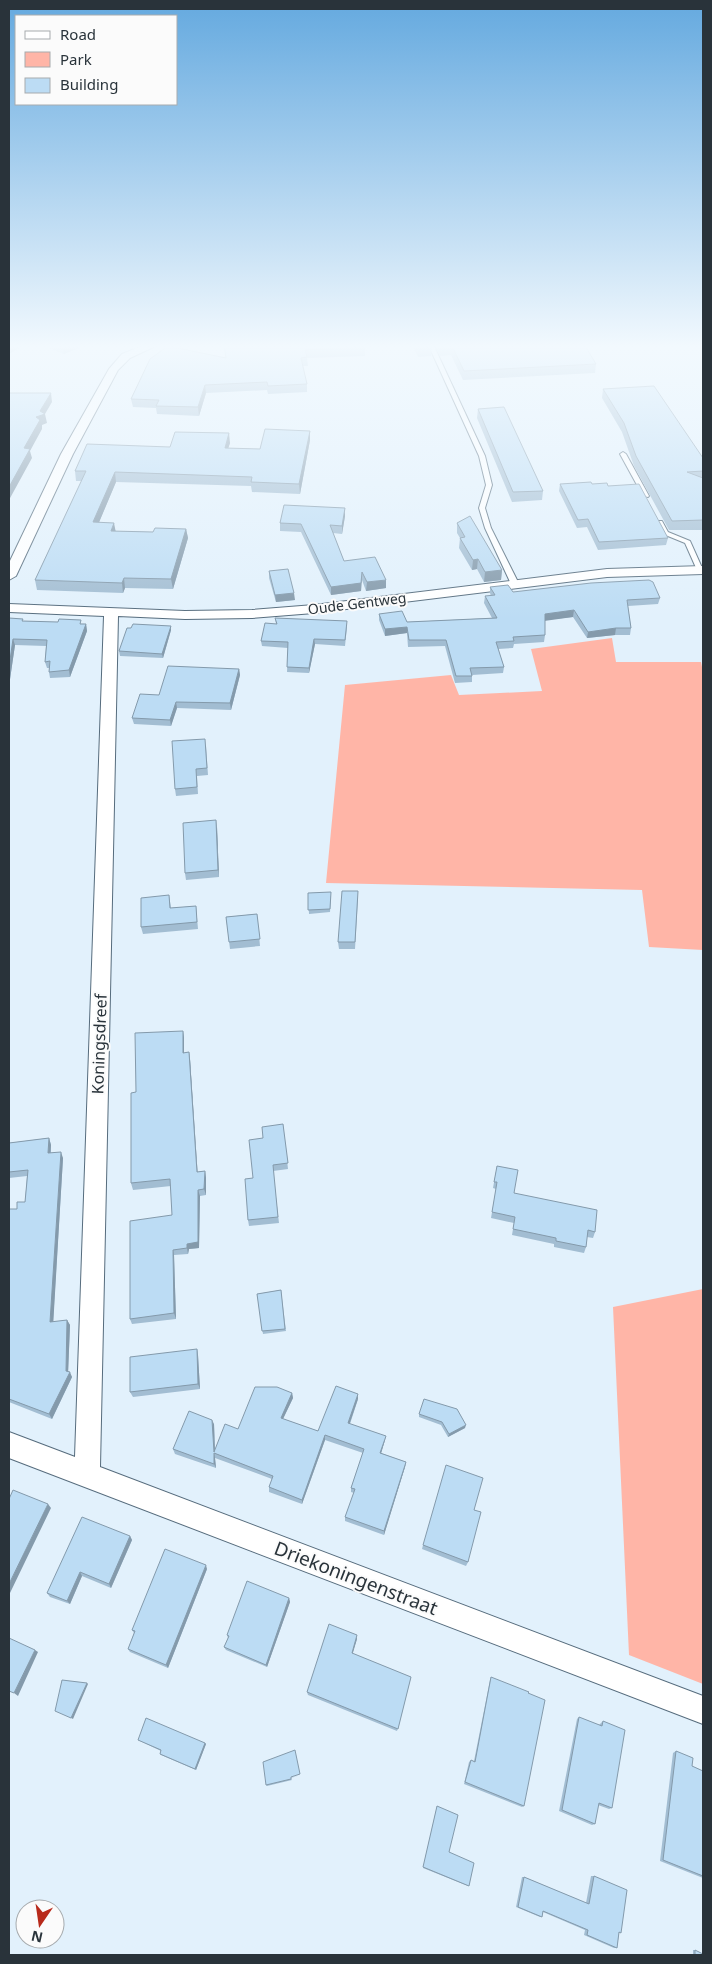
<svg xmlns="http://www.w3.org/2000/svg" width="712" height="1964" font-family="'Noto Sans',sans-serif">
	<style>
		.green { fill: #ffb5a7 }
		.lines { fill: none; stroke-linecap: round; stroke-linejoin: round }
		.lane-casing { stroke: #566c7d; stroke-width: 2 }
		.street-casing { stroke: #566c7d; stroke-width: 2 }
		.lane { fill: #fff; fill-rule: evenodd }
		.street { fill: #fff; fill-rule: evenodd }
		.wall { fill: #a2bdd2 }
		.shaded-wall { fill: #849aab }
		.building { fill: #bcdcf4; stroke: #849aab }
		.labels { text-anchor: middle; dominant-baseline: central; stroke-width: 4; stroke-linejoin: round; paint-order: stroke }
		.far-street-label { font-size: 14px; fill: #29333a; stroke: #fbfbfb }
		.street-label { font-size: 16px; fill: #29333a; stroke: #fbfbfb }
		.near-street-label { font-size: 19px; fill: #29333a; stroke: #fbfbfb }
	</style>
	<rect width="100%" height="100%" fill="#e2f1fc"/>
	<path class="green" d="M612,638L616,662H701L703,672V950L649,947L642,890L326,883L345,685L451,675L459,695L542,691L531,649Z
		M703,1289V1684L629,1655L613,1307Z"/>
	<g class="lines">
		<g class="lane-casing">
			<path id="lane" d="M428,344H433L485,456L492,485L485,508L491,528L519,584L517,585L511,584L485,528L479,508L486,485L479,456Z
				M623,452L626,454L649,496L648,497L643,496L620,454Z
				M658,521H662L668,532L690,541L703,570L702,571L697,570L685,543L663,534L657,522Z"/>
		</g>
		<g class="street-casing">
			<path id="street" d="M147,344H160L130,358L118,370L73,454L16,576L9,580V563L61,454L109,369L122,354Z
				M703,566V574L607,577L314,613L252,618L185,619L118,616L100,1467L703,1696V1724L9,1458V1432L75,1457L104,616L9,612V604L185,611L252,610L314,605L607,569Z"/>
		</g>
		<use href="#lane" class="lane"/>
		<use href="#street" class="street"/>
	</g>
	<path class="wall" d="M38,344H88L64,354Z
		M224,344L365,347V356L307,358L308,366H303L307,384V392L268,394L267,390L206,393L199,416L157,414L156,408L133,407L131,399L226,358Z
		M412,344H430L432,347L431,356L418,357Z
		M434,344H584L596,364L595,373L463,380L451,355L440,356Z
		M603,389L703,458V530H669L634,466L622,432L602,398Z
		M478,409L543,491L542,500L512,502L477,418Z
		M310,431V440L300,494L252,492L251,486L116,482L99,522L116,531L153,532L186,529L188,538L173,589L125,588L123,593L37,590L35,580L82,481H76L75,471L170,447L230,443L228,448L260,449Z
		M560,484H592L608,486L668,538L666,545L598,550L587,527L577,528L559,491Z
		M345,516L342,534L333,533L344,561L386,588L366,591L362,580L361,591L331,595L301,532L280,531V523Z
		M457,523L502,570L501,580L484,582L477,569L472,570L459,548L460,538L457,533Z
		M269,571L295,600L276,602L269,578Z
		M490,587L513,592L660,598L658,604L628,606L631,628L630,635H615L587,638L573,617L545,620V635L544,642L514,644L513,648L498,649L504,667L503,673L472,675V682L455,683L445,646L408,647L407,633L385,636L379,620V614L407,622L492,618L484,603L485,596H491L490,593Z
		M9,618L23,621L86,624L87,631L70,677L50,678L49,672V668H47L45,662L46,646L15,645L9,686Z
		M275,618L347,627L345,646L315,644L309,673L287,672L288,648L262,646L261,641L276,624Z
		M171,626V630L163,658L120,656L119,651Z
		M239,669L240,675L231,710L177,708L171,726L134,724L132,718L159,695Z
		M206,746L208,775L197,776L198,794L176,796L175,789Z
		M217,827L219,877L186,880L185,873Z
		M308,893L331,896L330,912L309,914Z
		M169,895L171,908L196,906L198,929L143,934L141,927Z
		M358,898L355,949H339L338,942Z
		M257,914L260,946L230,949L226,917Z
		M183,1031L184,1038V1053L189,1052L190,1059L197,1172L205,1171L206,1178V1195L200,1196L199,1248L189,1249L188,1254L174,1255L176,1319L132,1324L130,1319L172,1215L171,1186L133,1190L131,1183L136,1092Z
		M283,1124L288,1169L273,1171L279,1223L249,1226L248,1220L253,1178L263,1138Z
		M49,1138L51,1145V1153L63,1158L53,1322L67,1320L70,1325L68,1372L72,1377L52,1419L9,1402V1209H17L25,1202L27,1176L9,1178V1143Z
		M497,1166L514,1193L595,1232L593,1238L587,1237L586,1247L584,1253L554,1247V1244L512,1235L514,1223L491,1218L496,1189L493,1188Z
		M281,1290L286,1331L263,1334L257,1294Z
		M197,1349L198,1355L200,1389L133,1397L130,1392Z
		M292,1393L293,1398L283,1419L318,1431L358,1399L350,1424L385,1440L381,1453L406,1462L405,1467L384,1535L345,1521V1517L354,1493L351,1492V1488L363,1453L325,1440L302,1504L269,1492V1487L272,1479L215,1458L216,1468L175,1454L173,1449L214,1424L215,1449L238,1429Z
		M419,1414L465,1428L448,1437L441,1425L419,1417Z
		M474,1510L468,1562L466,1566L422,1549L423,1545Z
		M130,1536L132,1540L111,1588L82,1576L70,1604L50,1597L47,1593Z
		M207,1569L168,1668L130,1652L128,1649L134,1633L132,1630Z
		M289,1598L290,1602L267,1667L226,1650L224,1647L228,1638L227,1635Z
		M357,1639L352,1654L411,1677L397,1731L308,1695L307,1692Z
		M491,1677L524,1806L522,1807L464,1784L469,1762L471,1760L474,1761L490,1680Z
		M579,1717L599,1725L603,1721L612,1808L609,1809L598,1805L595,1824L592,1825L559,1811L577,1719Z
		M138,1740L205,1743L206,1744L196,1770L161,1755L160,1754L161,1751Z
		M676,1751L692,1766L703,1771V1878L660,1861L673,1753Z
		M300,1775L291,1778L292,1780L267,1786L266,1785Z
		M437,1806L449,1852L469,1886H468L423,1868Z
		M591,1876H594L621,1933H619L617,1948H614L584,1935L585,1930L543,1912L542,1917H540L516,1907L522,1877H524L586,1903Z
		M693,1950H695L703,1955H693Z"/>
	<path class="shaded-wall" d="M9,344H26L9,354Z
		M66,344H88L64,354L62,345Z
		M205,385L206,393L199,416L198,407Z
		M51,393L52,402L45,414L47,423L42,425V429L30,451L32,458L9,500V487L36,417Z
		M310,431V440L300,494L299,484Z
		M229,433L230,443L225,458V448Z
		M115,472L116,482L95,532L93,522Z
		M345,508V516L342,534V526Z
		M114,523L116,533L111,531Z
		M186,529L188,538L173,589L171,579Z
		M478,559L477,569L472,570L473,560Z
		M502,570L501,580L484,582L485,572Z
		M362,572L361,591L331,595V587Z
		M124,578L125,588L123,593L122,583Z
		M386,580V588L366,591L367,582Z
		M294,593L295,600L276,602L275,595Z
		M574,610L573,617L544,621L545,614Z
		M86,624L87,631L70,677L69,670Z
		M171,626V630L163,658L162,654Z
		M407,627V633L385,636V629Z
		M616,628L615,635L587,638L588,632Z
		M13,639L15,645L9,686V667Z
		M314,639L315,644L309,673V668Z
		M239,669L240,675L231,710L230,703Z
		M176,702L177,708L171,726L170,720Z
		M216,820L217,827L219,877L218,870Z
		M183,1031L184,1038V1059L183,1053Z
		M189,1052L190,1059L198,1178L197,1172Z
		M49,1138L51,1145L50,1159L48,1153Z
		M61,1152L63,1158L53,1327L50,1322Z
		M205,1171L206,1178V1195L204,1189Z
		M198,1190L200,1196L199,1248L189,1249L188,1254L187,1248V1244Z
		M173,1250L174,1255L176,1319L174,1313Z
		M67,1320L70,1325L68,1375L70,1372L72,1377L52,1419L49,1414L66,1371Z
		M197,1349L198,1355L200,1389L198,1384Z
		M292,1393L293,1398L281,1423V1418Z
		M358,1394V1399L348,1428V1423Z
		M212,1420L214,1424L215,1454L214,1452Z
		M466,1425L465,1428L448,1437L449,1434Z
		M325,1435V1440L302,1504V1500Z
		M386,1436L385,1440L380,1457V1453Z
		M214,1453L215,1458L216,1468L214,1464Z
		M406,1462L405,1467L384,1535V1531Z
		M48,1504L51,1508L10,1593L9,1592V1584Z
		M130,1536L132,1540L111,1588L109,1584Z
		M206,1565L207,1569L168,1668L166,1665Z
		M80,1572L82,1576L70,1604L67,1601Z
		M289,1598L290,1602L267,1667L266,1665Z
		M357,1635V1639L352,1656V1653Z
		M35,1650L38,1652L18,1696L14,1693Z
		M87,1683L88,1684L73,1719L71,1718Z
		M205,1743L206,1744L196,1770L195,1769Z"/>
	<path class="building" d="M224,344H364L365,347L305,350L307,357L301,358L307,384L268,386L267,382L205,385L198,407L156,406L159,400L131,399L150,359L168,346L226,358Z
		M416,344H430L432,347L418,348Z
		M439,344H584L596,364L464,371L452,346L441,347Z
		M654,386L703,458V471L687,472L703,478V520L672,521L636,456L624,423L603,389Z
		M9,393H51L40,411L45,414L36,417L40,420L24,448L30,449L9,487Z
		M504,407L543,491L513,492L478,409Z
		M265,429L310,431L299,484L251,482L252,477L115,472L93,522L114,523L111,531L153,532L155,528L186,529L171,579L124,578L122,583L35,580L86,471H75L87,444L170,447L175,432L229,433L225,448L260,449Z
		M591,482L592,484L607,483L608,486L639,484L668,538L599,542L588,519L578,520L560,484Z
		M284,505L345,508L342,526L330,525L344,561L375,557L386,580L367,582L362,572L361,583L331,587L301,524L280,523Z
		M470,516L502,570L485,572L478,559L473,560L460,538L465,537L457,523Z
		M288,569L294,593L275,595L269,571Z
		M649,580L653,582L660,598L627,600L631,628H616L588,632L574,610L545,614V635L513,637L514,641L496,642L504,667L470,668L472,676H456L446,640H409L407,627L385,629L379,614L402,611L407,622L497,618L485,596L495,595L490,587L508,585L513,592L591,583Z
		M9,618L23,619L22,621L58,622L59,619L81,620L80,624H86L69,670L49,672L50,661L45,662L47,640L13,639L9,667Z
		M275,618L347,621L345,640L314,639L309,668L287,667L288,642L261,641L265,623L277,624Z
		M133,624L171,626L162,654L119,651L127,628H131Z
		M168,666L239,669L230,703L176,702L170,720L132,718L140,694L159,695Z
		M205,739L207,768L196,769L197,787L175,789L172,741Z
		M216,820L218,870L185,873L183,823Z
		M342,891H358L355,942H338Z
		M331,892L330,909L308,910V893Z
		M169,895L170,908L196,906L197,922L141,927V898Z
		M257,914L260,939L229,942L226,917Z
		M183,1031V1053L189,1052L197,1172L205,1171L204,1189L198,1190V1242L187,1244V1248L173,1250L174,1313L130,1319V1221L172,1215L170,1179L131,1183V1093L136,1092L135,1033Z
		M283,1124L288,1163L273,1165L278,1217L248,1220L245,1179L253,1178L249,1140L263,1138L262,1127Z
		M49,1138L48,1153L61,1152L50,1322L67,1320L66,1371L70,1372L49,1414L9,1399V1209H17V1202H25L28,1170L9,1172V1143Z
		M497,1166L518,1170L514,1193L597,1210L595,1232L588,1230L586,1247L556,1241V1238L513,1229L515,1217L492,1212L497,1182H494Z
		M281,1290L285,1329L262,1331L257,1294Z
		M197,1349L198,1384L130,1392V1357Z
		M336,1386L358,1394L348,1423L386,1436L380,1453L406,1462L384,1531L345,1517L355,1489L351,1488L364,1449L325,1435L302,1500L269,1487L273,1476L214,1453V1464L173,1449L189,1411L212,1420L214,1452L225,1424L238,1429L255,1387H277L292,1393L281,1418L318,1431Z
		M424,1399L457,1409L466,1425L449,1434L442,1422L419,1414Z
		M446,1465L483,1478L474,1510L481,1512L468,1562L423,1545Z
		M13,1490L48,1504L9,1584V1499Z
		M82,1517L130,1536L109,1584L80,1572L67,1601L47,1593Z
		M165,1549L206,1565L166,1665L128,1649L135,1631L132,1630Z
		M247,1581L289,1598L266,1665L224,1647L229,1636L227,1635Z
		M329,1624L357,1635L352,1653L411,1677L398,1729L307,1692Z
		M9,1638L35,1650L14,1693L9,1691Z
		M491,1677L529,1692L528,1693L545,1700L524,1806L465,1782L471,1760L475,1762Z
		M62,1680L87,1683L71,1718L55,1711Z
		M579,1717L602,1726L603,1721L625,1730L612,1808L599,1803L595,1824L562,1810Z
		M146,1718L205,1743L195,1769L160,1754L161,1750L138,1740Z
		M295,1750L300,1774L291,1777V1779L266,1785L263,1762Z
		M676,1751L693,1758L692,1766L703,1771V1876L663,1860Z
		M437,1806L458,1815L449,1852L474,1863L469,1886L423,1867Z
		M594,1876L627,1890L621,1933L619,1932L617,1948L587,1935L588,1930L543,1911L542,1917L518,1907L524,1877L589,1904Z
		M695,1950L703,1954V1955H695Z"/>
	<linearGradient id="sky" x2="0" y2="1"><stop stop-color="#64a9df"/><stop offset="0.56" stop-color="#f2f9fe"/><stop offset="1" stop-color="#f2f9fe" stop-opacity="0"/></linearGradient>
	<rect width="712" height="619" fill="url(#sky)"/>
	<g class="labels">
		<g class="far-street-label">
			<text transform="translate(357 603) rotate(-7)">Oude Gentweg</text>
		</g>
		<g class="street-label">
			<text transform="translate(99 1044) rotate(-88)">Koningsdreef</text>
		</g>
		<g class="near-street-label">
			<text transform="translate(356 1578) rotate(21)">Driekoningenstraat</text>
		</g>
	</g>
	<rect width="712" height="1964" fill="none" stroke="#29333a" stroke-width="20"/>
	<rect x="15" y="15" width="162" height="90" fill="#fbfbfb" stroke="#a7abae"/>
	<rect x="25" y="31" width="25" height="8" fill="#ffffff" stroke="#a7abae"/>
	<text x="60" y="40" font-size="15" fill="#29333a">Road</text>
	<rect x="25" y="52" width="25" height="15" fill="#ffb5a7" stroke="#a7abae"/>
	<text x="60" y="65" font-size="15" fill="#29333a">Park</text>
	<rect x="25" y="78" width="25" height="15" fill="#bcdcf4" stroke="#a7abae"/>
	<text x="60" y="90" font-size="15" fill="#29333a">Building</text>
	<g transform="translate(40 1924) rotate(193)"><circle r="24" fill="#fbfbfb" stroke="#a7abae"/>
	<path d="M0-4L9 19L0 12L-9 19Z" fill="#b82a1b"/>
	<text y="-8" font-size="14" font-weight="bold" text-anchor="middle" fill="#29333a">N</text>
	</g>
</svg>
